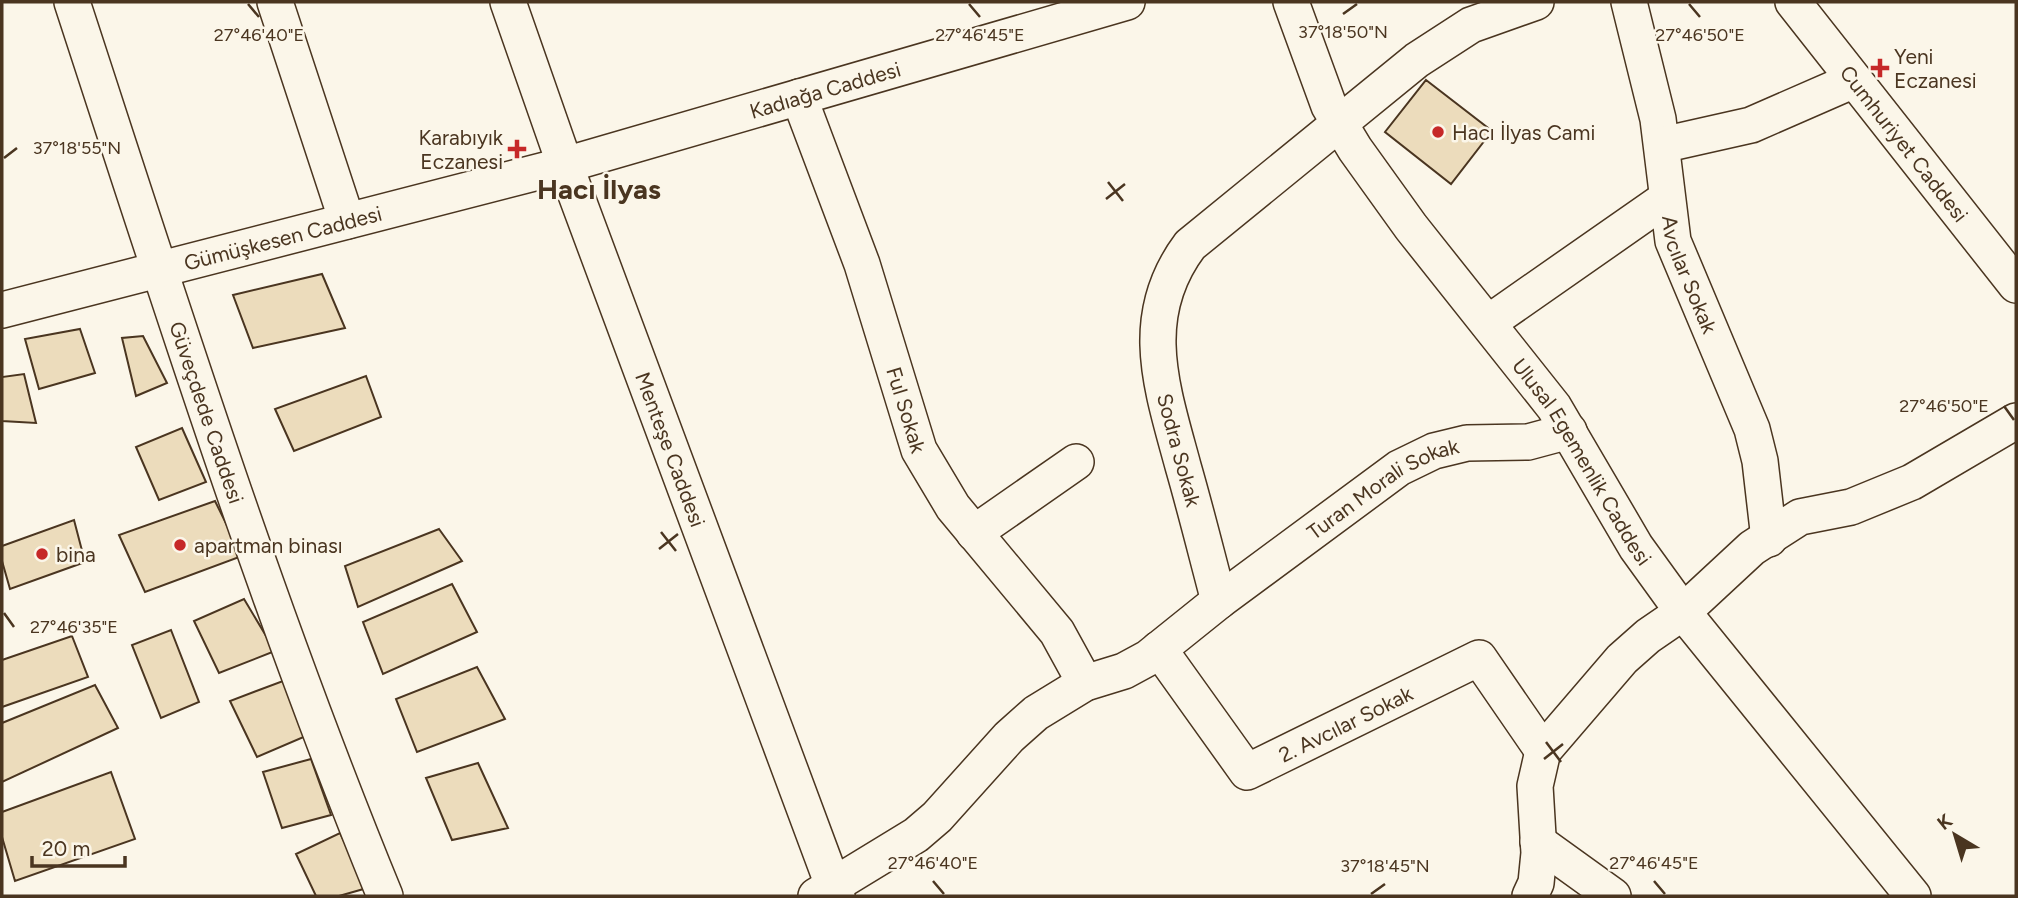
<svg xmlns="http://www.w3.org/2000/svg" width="2018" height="898" font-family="Figtree,sans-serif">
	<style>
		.building { fill: #ecdcbc; stroke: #4a3520; stroke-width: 2 }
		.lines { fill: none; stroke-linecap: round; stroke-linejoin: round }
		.minor-casing { stroke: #4a3520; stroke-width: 38 }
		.minor { stroke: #fbf6e9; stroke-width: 35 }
		.ticks { fill: none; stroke: #4a3520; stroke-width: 2.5 }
		.poi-dot { fill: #c62828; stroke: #fbf6e9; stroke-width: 2.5 }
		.labels { text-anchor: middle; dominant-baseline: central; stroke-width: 5; stroke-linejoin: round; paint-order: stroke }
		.poi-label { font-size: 21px; fill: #4a3520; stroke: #fbf6e9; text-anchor: start }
		.street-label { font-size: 21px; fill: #4a3520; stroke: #fbf6e9 }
		.district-label { font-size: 28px; font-weight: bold; fill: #4a3520; stroke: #fbf6e9 }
		.ticks-label { font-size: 18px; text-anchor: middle; fill: #4a3520; stroke: #fbf6e9; stroke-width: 5; stroke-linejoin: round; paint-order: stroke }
	</style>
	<rect width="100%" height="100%" fill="#fbf6e9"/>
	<path class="building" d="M1426,80L1492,131L1451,184L1385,132Z
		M322,274L345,328L253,348L233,295Z
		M80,329L95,373L39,389L25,339Z
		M143,336L167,383L136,396L122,338Z
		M24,374L36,423L2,421V377Z
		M366,376L381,417L294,451L275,409Z
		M182,428L206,482L159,500L136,447Z
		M215,501L242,556L145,592L119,535Z
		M74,520L85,562L10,589L2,561V546Z
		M439,529L462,561L358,607L345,566Z
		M452,584L477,632L383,674L363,622Z
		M244,599L275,651L219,673L194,621Z
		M171,630L199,702L161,718L132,645Z
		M72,636L88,677L2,707V660Z
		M477,667L505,719L417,752L396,699Z
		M283,681L306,736L257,757L230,701Z
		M95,685L118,728L2,782V723Z
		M311,759L331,815L282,828L263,772Z
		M478,763L508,828L452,840L426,778Z
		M111,772L135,839L15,881L2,837V812Z
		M340,833L367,888L339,896H316L296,854Z"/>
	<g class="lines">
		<g class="minor-casing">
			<g id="minor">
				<path id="s1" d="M72,2C170,302 265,604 385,896"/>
				<path d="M275,2L347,221"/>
				<path id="s2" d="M508,2L565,165L837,896"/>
				<path id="s3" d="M1291,2L1329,106L1355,149L1411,227L1554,407L1636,547L1683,612L1913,896"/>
				<path id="s4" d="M1629,2L1658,119L1673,241L1752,429L1760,461L1769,539"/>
				<path id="s5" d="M1793,2L2016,285"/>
				<path id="s6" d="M799,97L862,264L919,450L953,507L1057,632L1085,683"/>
				<path d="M1662,145L1751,125L1854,80"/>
				<path id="s7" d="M2,310L565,165L1127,2"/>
				<path d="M1488,323L1667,198"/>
				<path d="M974,533L1076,462"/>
				<path d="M1219,601C1207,556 1196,511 1183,466C1162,388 1136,317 1190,245L1417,60L1471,25L1536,2"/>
				<path id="s8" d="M1159,649L1247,772L1479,658L1543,751"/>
				<path d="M1538,842L1613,896"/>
				<path id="s9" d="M816,896L916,835L937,817L1009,737L1036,713L1085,683L1124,671L1148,658L1219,601L1399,468L1434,451L1467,443L1528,442L1569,431"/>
				<path d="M1530,896L1536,883L1539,853L1535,786L1543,751L1622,659L1648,636L1683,612L1752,548L1800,517L1851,507L1912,482L2016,421"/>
			</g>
		</g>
		<use href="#minor" class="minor"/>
	</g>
	<path class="ticks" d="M248,4L259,17M969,4L980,17M1689,4L1700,17M1343,14L1357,4M4,158L17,148M1108,182L1123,201M1106,199L1125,184M2004,406L2014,420M661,532L676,551M659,549L678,534M4,613L14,627M1546,742L1561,762M1544,759L1563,744M933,881L944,894M1654,881L1665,894M1371,894L1385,884"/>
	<g class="poi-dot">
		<path d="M1876.5 57.5h7v7h7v7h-7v7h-7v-7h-7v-7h7z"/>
		<circle cx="1438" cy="132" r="7"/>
		<path d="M513.5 138.5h7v7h7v7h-7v7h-7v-7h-7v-7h7z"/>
		<circle cx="180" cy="545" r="7"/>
		<circle cx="42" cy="554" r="7"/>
	</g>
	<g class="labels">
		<g class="poi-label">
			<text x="1894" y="56">Yeni<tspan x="1894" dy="24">Eczanesi</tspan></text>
			<text x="1452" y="132">Hacı İlyas Cami</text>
			<text x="503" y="137" text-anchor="end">Karabıyık<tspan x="503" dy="24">Eczanesi</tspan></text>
			<text x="194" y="545">apartman binası</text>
			<text x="56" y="554">bina</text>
		</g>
		<g class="street-label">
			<text stroke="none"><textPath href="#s7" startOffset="852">Kadıağa Caddesi</textPath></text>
			<text stroke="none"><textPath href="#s5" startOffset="180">Cumhuriyet Caddesi</textPath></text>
			<text stroke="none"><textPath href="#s7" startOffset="290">Gümüşkesen Caddesi</textPath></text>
			<text stroke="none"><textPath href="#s4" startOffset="280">Avcılar Sokak</textPath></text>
			<text stroke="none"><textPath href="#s6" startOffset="331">Ful Sokak</textPath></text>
			<text stroke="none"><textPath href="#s1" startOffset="432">Güveçdede Caddesi</textPath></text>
			<text stroke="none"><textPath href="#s2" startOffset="476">Menteşe Caddesi</textPath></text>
			<text transform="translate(1179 450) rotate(75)">Sodra Sokak</text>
			<text stroke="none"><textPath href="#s3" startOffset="548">Ulusal Egemenlik Caddesi</textPath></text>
			<text stroke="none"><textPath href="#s9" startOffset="705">Turan Morali Sokak</textPath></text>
			<text stroke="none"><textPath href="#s8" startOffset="261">2. Avcılar Sokak</textPath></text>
		</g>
		<g class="district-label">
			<text x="599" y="189">Hacı İlyas</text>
		</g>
	</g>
	<g class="ticks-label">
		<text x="1343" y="38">37°18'50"N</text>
		<text x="259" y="41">27°46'40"E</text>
		<text x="980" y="41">27°46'45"E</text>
		<text x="1700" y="41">27°46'50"E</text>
		<text x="77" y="154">37°18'55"N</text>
		<text x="1944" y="412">27°46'50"E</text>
		<text x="74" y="633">27°46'35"E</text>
		<text x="933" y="869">27°46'40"E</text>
		<text x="1654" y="869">27°46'45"E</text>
		<text x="1385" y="872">37°18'45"N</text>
	</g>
	<rect width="2018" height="898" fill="none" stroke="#4a3520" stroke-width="7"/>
	<g transform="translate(1955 835) rotate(322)" stroke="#fbf6e9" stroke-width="5" paint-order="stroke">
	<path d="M0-5L12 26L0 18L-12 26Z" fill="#4a3520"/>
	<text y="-10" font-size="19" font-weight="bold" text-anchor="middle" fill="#4a3520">K</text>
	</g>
	<path d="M32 856v10h93v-10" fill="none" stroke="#4a3520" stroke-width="3.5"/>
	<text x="42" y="856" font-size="21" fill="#4a3520" stroke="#fbf6e9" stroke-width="5" paint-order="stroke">20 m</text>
</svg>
